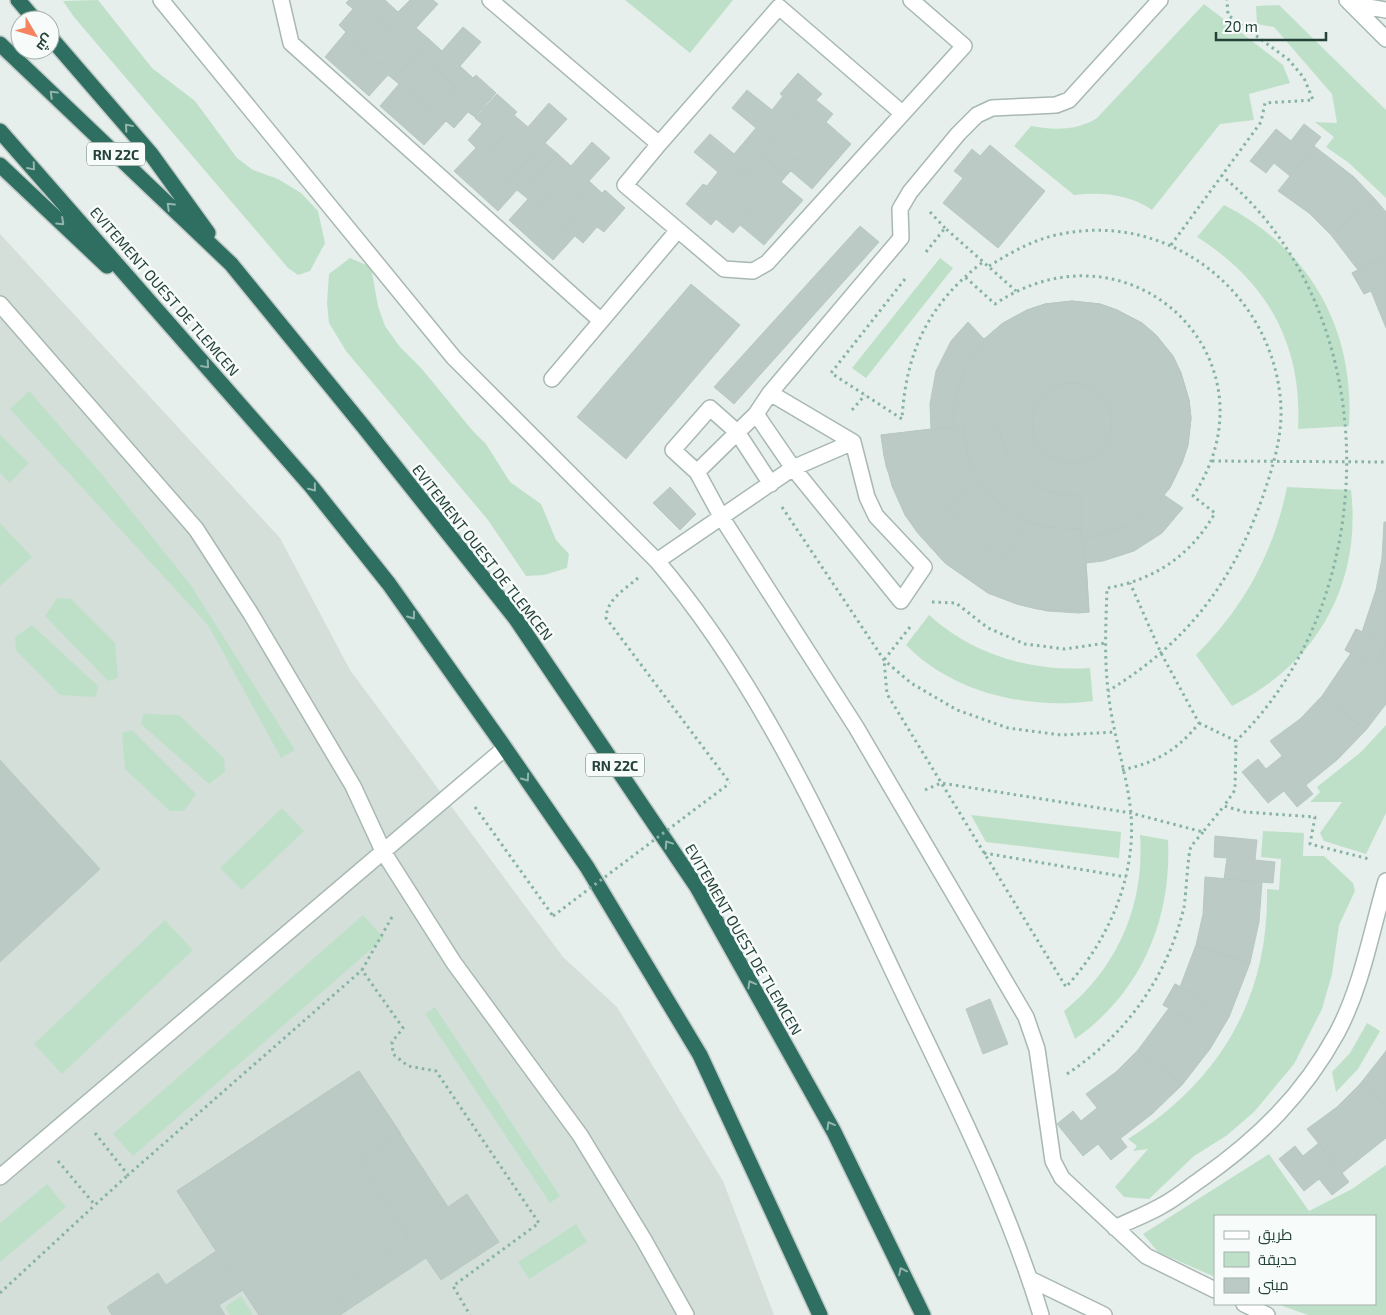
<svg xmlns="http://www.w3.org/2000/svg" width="1386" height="1315" font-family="'Exo 2',Cairo,sans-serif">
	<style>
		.built { fill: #d4dfda }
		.green { fill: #bfe0c8 }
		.building { fill: #bbcac4; stroke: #b8c9c2 }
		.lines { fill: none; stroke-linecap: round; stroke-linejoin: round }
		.minor-casing { stroke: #a8b8b2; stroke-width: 18 }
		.highway-casing { stroke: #c2cac8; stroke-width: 18 }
		.path { stroke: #86b3a5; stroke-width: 3; stroke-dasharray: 2.5 4; stroke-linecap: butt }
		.minor { stroke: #fff; stroke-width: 15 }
		.highway { stroke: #2f6f62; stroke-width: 15 }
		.path-bridge { stroke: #86b3a5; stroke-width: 3; stroke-dasharray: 2.5 4; stroke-linecap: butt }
		.oneway { stroke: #93b5ae }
		.labels { text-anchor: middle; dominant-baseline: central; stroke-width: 5; stroke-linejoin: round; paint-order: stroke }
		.shield { fill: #f7fbf9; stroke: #637a73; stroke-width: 1 }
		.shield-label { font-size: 14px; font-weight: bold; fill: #24423a }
		.street-label { font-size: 15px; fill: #24423a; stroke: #f7fbf9 }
	</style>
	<rect width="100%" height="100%" fill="#e6efeb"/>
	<path class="built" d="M0,234L280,538L350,670L563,957L617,1007L723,1181L774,1315H0Z"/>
	<path class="green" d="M98,0L152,68L195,101L237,158L253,170L278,179L301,193L318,211L325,243L310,271L298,275L288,268L74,17L63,1Z
		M625,0H733L690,53Z
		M1204,4L1283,65L1290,83L1249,94L1254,120L1220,124L1152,210C1129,194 1101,192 1074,195L1014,146L1031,126C1054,130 1077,131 1097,118Z
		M1279,5L1386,110V198L1349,163L1326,147L1334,137L1315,122L1337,123L1332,94L1274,27L1257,24L1256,6Z
		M1224,205C1310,249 1355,329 1349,426L1298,429C1303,345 1267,281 1197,237Z
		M350,258L371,267L378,306L385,326L400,347L422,369L472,430L486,444L510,482L541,504L556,540L569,554L567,568L544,575L526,576L488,520L346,351L329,323L327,303L329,274Z
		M940,258L953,268L866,378L852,368Z
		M29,391L100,472L190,584L295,750L281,758L208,625L10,409Z
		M0,435L29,463L10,483L0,473Z
		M1287,487L1351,490C1362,585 1316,664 1232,706L1196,655C1243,609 1274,552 1287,487Z
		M0,523L32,557L0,586Z
		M57,598L71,599L115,643L118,678L108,681L45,616Z
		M929,615C973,655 1031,672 1090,668L1093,701C1028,710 953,693 906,645Z
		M32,625L98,686L96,697L60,695L16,651L15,637Z
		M143,714L179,715L224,758L225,772L209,784L141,724Z
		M1386,725V813L1366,854L1324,841L1320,833L1342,802H1310L1320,792L1317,787L1361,752Z
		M132,730L196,794L184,811H170L125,769L122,733Z
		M282,808L304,831L242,890L220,868Z
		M971,815L1121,832L1119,858L986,842Z
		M1263,831L1304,833L1303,856H1324L1353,883L1355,891L1339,925L1332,974L1322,1009L1294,1064L1254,1112L1226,1136L1194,1156L1149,1199L1124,1197L1115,1187L1148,1149L1133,1151L1137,1146L1128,1139C1220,1081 1269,998 1267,889L1279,890L1281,859L1261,857Z
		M1140,835L1168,840C1172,919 1141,993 1075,1039L1064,1011C1118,967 1145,904 1140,835Z
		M363,915L384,938L133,1156L113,1134Z
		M165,920L193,950L62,1074L34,1044Z
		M435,1007L560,1196L550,1203L425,1014Z
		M1367,1023L1380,1031L1358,1069L1336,1092L1332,1072L1350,1053Z
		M1269,1154L1309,1211L1352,1189L1386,1165V1315H1308L1277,1304H1375V1216H1215V1277L1158,1252L1143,1234Z
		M47,1184L66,1207L0,1262V1223Z
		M576,1224L587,1242L529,1279L518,1262Z
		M241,1296L253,1315H230L225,1307Z"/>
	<path class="building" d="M349,0H385L398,12L410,0H433L438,4L416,28L429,39L393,79L388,75L369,96L325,57L346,32L339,25L353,9L346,3Z
		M377,17L403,39L380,65L355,43Z
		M463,27L481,42L460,66L473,78L476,75L496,93L475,117L468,112L454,128L446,121L424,145L380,106L399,84L393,79L429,39L442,51Z
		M432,66L457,88L433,114L409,91Z
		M798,73L822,94L816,100L833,114L826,122L851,144L812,189L791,171L786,176L745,141L756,128L732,108L747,90L772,110L783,96L780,94Z
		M497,94L517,112L514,115L528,127L549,103L567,119L545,143L558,154L522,194L517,190L498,211L454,171L476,148L468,140L482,124L475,118Z
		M794,112L819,135L797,161L771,138Z
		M1304,124L1321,137L1290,176L1274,163L1266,173L1250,161L1276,129L1291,141Z
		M506,132L532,154L510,181L484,159Z
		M710,134L734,154L745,141L786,176L781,182L803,200L764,245L740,225L733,233L716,219L711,225L686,204L703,184L707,186L718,172L694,152Z
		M592,142L610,158L589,181L602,193L605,190L625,208L604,232L597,227L583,243L575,236L553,260L509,220L528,199L522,194L558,154L571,166Z
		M990,145L1045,191L998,248L943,203L963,178L954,171L972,149L980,156Z
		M1314,146L1354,177L1375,199L1331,235L1309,213L1278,191Z
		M745,168L772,189L751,216L724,194Z
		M561,180L586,203L563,228L538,206Z
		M1375,199L1386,212V328L1371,291L1364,294L1352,273L1358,270L1331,235Z
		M860,226L879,242L734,404L714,387Z
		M1383,257L1386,262V282L1364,294L1352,273Z
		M691,284L740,325L626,459L577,417Z
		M1072,301L1100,304L1117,310L1142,323L1156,335L1173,356L1181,373L1189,400L1191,418L1188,445L1182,463L1164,495L1183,508L1162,533L1134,551L1103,561L1086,563L1089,612L1079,613L1047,611L1017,604L988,593L945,563L917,532L901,505L886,466L881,435L931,429L930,404L936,371L951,341L968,322L984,339L1003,323L1027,310L1045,304Z
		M1072,301L1100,304L1117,310L1142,323L1156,335L1173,356L1181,373L1189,400L1191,418L1188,445L1182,463L1170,488L1158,502L1128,525L1111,532L1081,539V496L1058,494L1045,490L1026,479L1007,456L998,427H953V418L955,399L963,373L971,357L989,335L1003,323L1027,310L1045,304Z
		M1032 423a40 40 0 1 1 80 0a40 40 0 1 1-80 0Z
		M953,427H964L968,456L977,476L999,504L1024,520L1044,527L1080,529L1086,563L1089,612L1037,609L1017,604L988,593L945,563L917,532L905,515L892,486L884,456L881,435Z
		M981,482L999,504L1027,521L1009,558L982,544L970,535L947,506Z
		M670,487L696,514L680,530L653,503Z
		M1384,522H1386V592L1376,590L1382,558Z
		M1376,590L1386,592V704L1366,730L1322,696L1351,653L1345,650L1356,629L1362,632Z
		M1356,629L1386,644L1376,666L1345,650Z
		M1322,696L1366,730L1337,760L1306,785L1270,741L1300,719Z
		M1282,756L1313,794L1297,807L1284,791L1268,803L1242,772L1258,759L1266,769Z
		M0,760L100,869L0,962Z
		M1215,836L1257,840L1255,860L1275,862L1273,883L1224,879L1227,858L1214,857Z
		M1205,877L1262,882L1259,922L1250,963L1196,945L1203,914Z
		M1196,945L1250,963L1229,1017L1210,1049L1182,1085L1138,1050L1169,1008L1163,1005L1175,984L1180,987Z
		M1175,984L1205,1000L1193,1021L1163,1005Z
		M990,999L1008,1044L983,1054L966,1009Z
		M1138,1050L1182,1085L1152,1114L1121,1138L1086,1094L1116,1072Z
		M1386,1051V1050V1105L1360,1084Z
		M359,1071L448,1207L467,1194L499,1242L441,1280L426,1258L340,1315H259L243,1290L219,1305L225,1315H112L107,1307L158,1273L166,1285L216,1251L177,1191Z
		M359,1071L401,1134L359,1158L408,1238L334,1290L347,1310L340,1315H259L177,1191Z
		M1360,1084L1386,1105V1138L1342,1173L1307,1129L1337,1107Z
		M1097,1108L1127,1147L1111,1160L1098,1144L1083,1156L1057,1124L1073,1111L1081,1121Z
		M1319,1143L1349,1182L1332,1195L1319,1179L1304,1191L1279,1159L1295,1146L1303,1156Z"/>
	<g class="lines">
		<g class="minor-casing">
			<path id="minor" d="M161,0L454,358L657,561C762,684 829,837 898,982C950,1091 1006,1199 1041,1315
				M281,0L291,43L600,320
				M490,0L659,144L779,7L902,113
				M1160,0L1069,100L1056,105L992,108L977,115L958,134L910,192L900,209L901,238L770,393L756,414L697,472L722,518L856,727L1026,1017L1037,1049L1053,1161L1062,1178L1146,1256L1215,1290
				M1347,0L1386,39
				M1351,4L1386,10
				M659,144L625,185L678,230
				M0,304L196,529L251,614L353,786L384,853L454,963L580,1135L644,1240L686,1315
				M552,379L678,230L724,269L753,271L767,263L964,46L911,0
				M756,414L793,468L853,442
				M697,472L673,450L710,408L737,432L771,484
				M657,561L793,468L901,601L924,567L876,516L867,497L853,442L770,393
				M0,1177L505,748
				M1115,1228C1131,1220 1148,1214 1163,1205C1176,1198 1188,1188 1201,1179C1258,1139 1303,1095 1337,1033C1362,986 1371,932 1386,881
				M1030,1279L1104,1315
				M1244,1304L1267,1315"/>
		</g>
		<g class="highway-casing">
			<path id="highway" d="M18,0L35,20
				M50,37L151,154L208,233
				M0,44L231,264L363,426L516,619L697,887L834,1132L923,1315
				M0,131L311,486L389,584L505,748L587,867L700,1055L820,1315
				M0,165L107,266"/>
		</g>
		<path class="path" d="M1221,175C1386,309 1386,596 1236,741
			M930,212L945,228
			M1171,245L1261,122L1265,103L1313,100L1304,78L1289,60L1228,15L1227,0
			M926,252L945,228L1016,291
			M989,266C1012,252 1034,239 1061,234C1167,212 1268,289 1280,395C1284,427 1276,457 1266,487C1236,578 1190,641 1108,691
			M905,279L831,373L902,419C906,351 929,303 983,262
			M852,410L865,395
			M1212,461L1386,462
			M782,507L884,660L911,683L957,710L1008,728L1061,735L1115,732
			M638,578C624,590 607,599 606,618L730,783
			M932,602L956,603L988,628L1025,644L1065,649L1106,643
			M910,627L884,660L887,694L1066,987C1108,941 1136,878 1131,814C1127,772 1112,732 1108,690C1104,656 1106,622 1107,588C1155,580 1191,555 1215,513L1193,496C1283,360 1131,213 995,304L964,276
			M1199,723L1236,741L1235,790L1224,806
			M1122,770C1155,763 1178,750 1199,723L1161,653L1130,583
			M925,790L941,783L1131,813L1203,832L1224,806L1245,812L1315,817L1310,844L1369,859
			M475,807L553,916
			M984,853L1126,877
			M392,917L362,970L403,1028L392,1042L393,1054L408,1066L436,1071L539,1223L453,1286L470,1315
			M1067,1074C1126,1035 1168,976 1184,907C1186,896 1188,851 1191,847C1194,842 1199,837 1203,832
			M95,1133L128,1175L362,970
			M58,1161L95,1205L128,1175
			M0,1293L95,1205"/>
		<use href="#minor" class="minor"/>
		<use href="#highway" class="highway"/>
		<path class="path-bridge" d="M553,916L730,783"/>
	</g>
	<defs><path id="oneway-chevron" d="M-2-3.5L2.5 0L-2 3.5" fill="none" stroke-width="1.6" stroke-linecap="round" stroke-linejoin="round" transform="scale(1.25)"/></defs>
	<g class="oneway">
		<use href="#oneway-chevron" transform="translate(53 94) rotate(-136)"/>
		<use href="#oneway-chevron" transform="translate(128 127) rotate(-131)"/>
		<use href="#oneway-chevron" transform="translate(32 167) rotate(49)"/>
		<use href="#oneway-chevron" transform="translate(170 206) rotate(-136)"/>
		<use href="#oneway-chevron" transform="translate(61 222) rotate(43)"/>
		<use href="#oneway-chevron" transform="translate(206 365) rotate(49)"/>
		<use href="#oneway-chevron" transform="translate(313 488) rotate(51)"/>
		<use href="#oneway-chevron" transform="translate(412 616) rotate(54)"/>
		<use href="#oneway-chevron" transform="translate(526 778) rotate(55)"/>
		<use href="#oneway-chevron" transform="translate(668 844) rotate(-124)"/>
		<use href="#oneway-chevron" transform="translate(751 984) rotate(-119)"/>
		<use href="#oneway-chevron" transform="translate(830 1125) rotate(-119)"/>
		<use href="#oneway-chevron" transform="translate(902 1271) rotate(-116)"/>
	</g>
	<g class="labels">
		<g class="shield">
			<rect x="87" y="142.5" width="58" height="23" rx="4"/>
			<rect x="586" y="753.5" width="58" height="23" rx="4"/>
		</g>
		<g class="shield-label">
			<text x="116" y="154">RN 22C</text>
			<text x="615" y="765">RN 22C</text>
		</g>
		<g class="street-label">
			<text transform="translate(165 291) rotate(49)">EVITEMENT OUEST DE TLEMCEN</text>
			<text transform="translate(483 552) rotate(52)">EVITEMENT OUEST DE TLEMCEN</text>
			<text transform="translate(744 939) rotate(60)">EVITEMENT OUEST DE TLEMCEN</text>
		</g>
	</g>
	<rect x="1214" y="1215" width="162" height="90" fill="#f7fbf9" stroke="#a3b1ad"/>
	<rect x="1224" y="1231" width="25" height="8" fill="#ffffff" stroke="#a3b1ad"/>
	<text x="1258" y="1240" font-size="15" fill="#24423a">طريق</text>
	<rect x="1224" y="1252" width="25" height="15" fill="#bfe0c8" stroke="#a3b1ad"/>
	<text x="1258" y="1265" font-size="15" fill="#24423a">حديقة</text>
	<rect x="1224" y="1278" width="25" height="15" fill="#bbcac4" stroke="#a3b1ad"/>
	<text x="1258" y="1290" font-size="15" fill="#24423a">مبنى</text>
	<g transform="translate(35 35) rotate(128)"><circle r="24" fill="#f7fbf9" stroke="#a3b1ad"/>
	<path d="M0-4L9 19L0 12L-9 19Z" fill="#f4845f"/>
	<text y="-8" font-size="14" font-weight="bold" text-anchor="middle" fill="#24423a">ش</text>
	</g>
	<path d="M1216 32v8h110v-8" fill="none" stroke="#24423a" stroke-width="2.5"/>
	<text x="1224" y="32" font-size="15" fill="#24423a" stroke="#f7fbf9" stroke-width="4" paint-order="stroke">20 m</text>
</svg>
